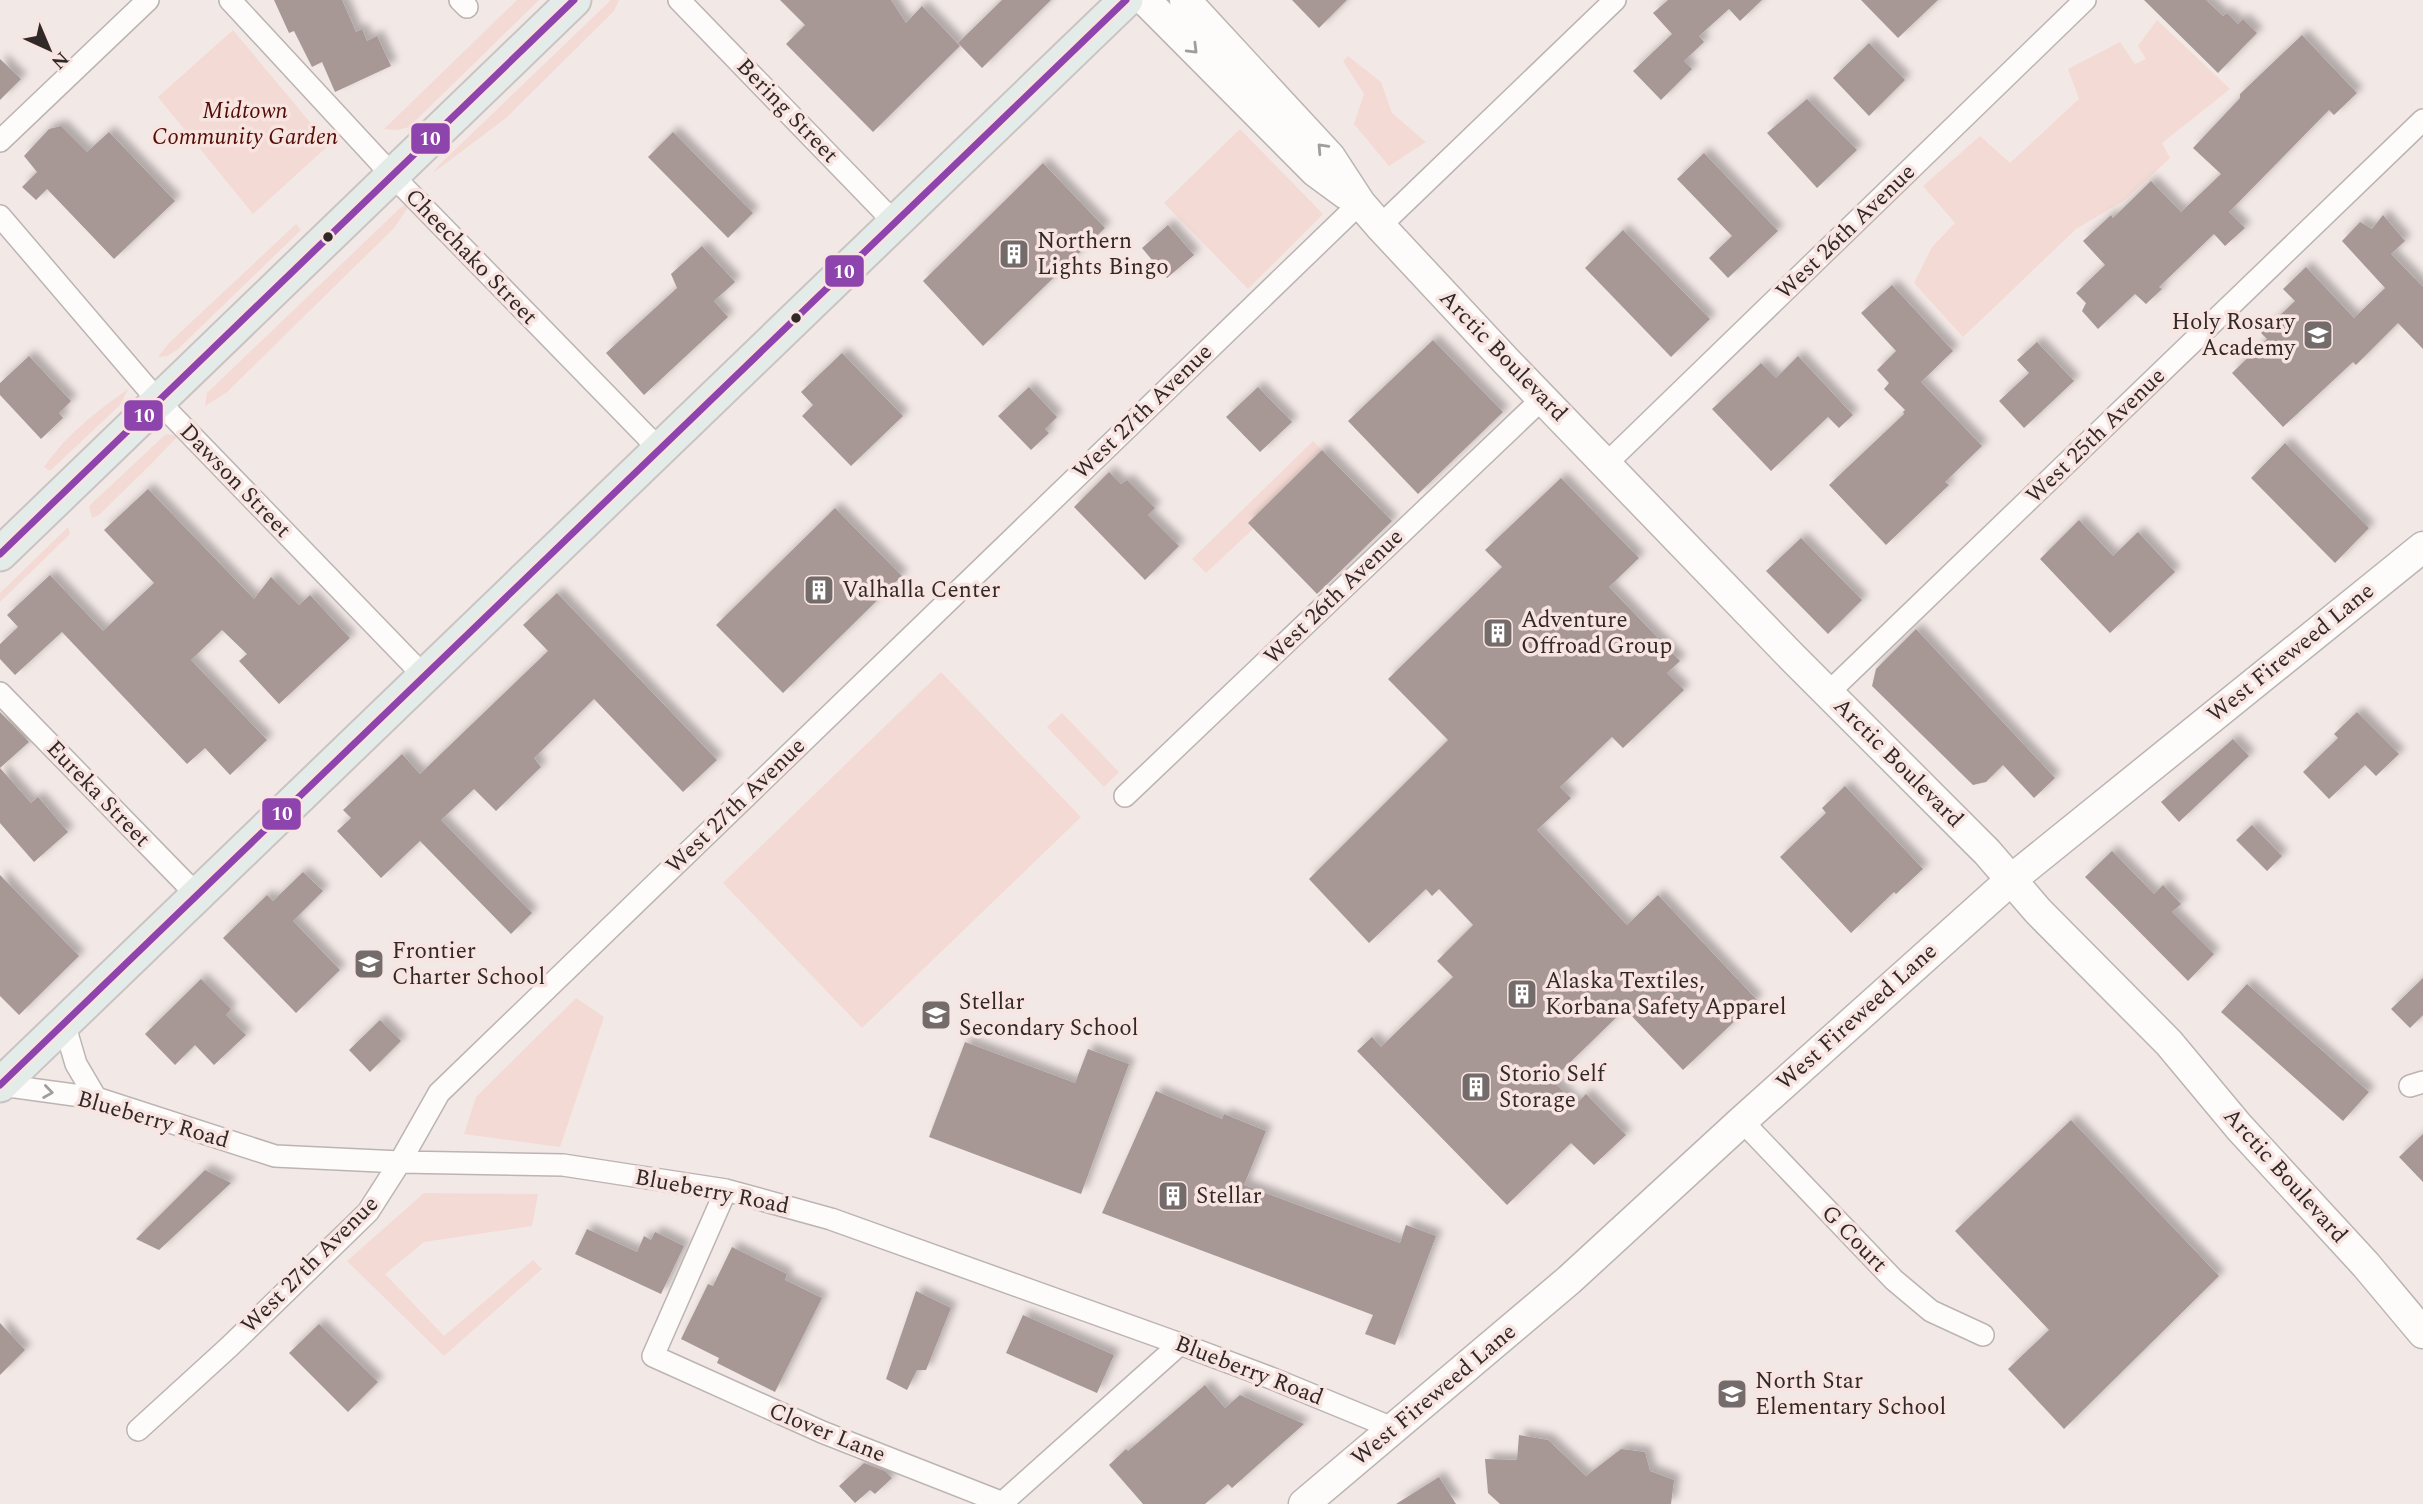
<svg xmlns="http://www.w3.org/2000/svg" width="2423" height="1504" font-family="Spectral,serif">
	<style>
		.green { fill: #f4dad4 }
		.building { fill: #a79896; filter: url(#shadow) }
		.lines { fill: none; stroke-linecap: round; stroke-linejoin: round }
		.street-casing { stroke: #bcb4b2; stroke-width: 24 }
		.secondary-casing { stroke: #bcb4b2; stroke-width: 33 }
		.primary-casing { stroke: #c9c4c3; stroke-width: 37 }
		.street { stroke: #fdfcfb; stroke-width: 21 }
		.secondary { stroke: #fdfcfb; stroke-width: 30 }
		.primary { stroke: #e4ece9; stroke-width: 33 }
		.bus-1-casing { stroke: #f8e4e0; stroke-width: 12 }
		.bus-1 { stroke: #8e44ad; stroke-width: 7 }
		.oneway { stroke: #a19d9c }
		.bus-dot { fill: #302927; stroke: #f8e4e0; stroke-width: 2.5 }
		.labels { text-anchor: middle; dominant-baseline: central; stroke-width: 7; stroke-linejoin: round; paint-order: stroke }
		.park-label { font-size: 23px; font-style: italic; fill: #520e06; stroke: #f8e4e0 }
		.street-label { font-size: 23px; fill: #302927; stroke: #f8e4e0 }
		.poi-label { font-size: 23px; fill: #302927; stroke: #f8e4e0; text-anchor: start }
		.line-badge { stroke: #f8e4e0; stroke-width: 2.5 }
		.badge-label { font-size: 19px; text-anchor: middle; font-weight: bold; fill: #fff }
	</style>
	<defs>
		<filter id="shadow"><feDropShadow dx="6" dy="-6" stdDeviation="3.5" flood-color="#0004"/></filter>
	</defs>
	<rect width="100%" height="100%" fill="#f2e8e6"/>
	<path class="green" d="M517,0H539L409,127L398,130L384,129Z
		M611,0H619L614,11L506,118L433,173L439,165Z
		M2157,20L2230,89L2162,143L2170,158L2125,200L2076,229L1963,337L1914,283L1932,247L1955,223L1923,186L1980,136L2010,163L2079,99L2068,69L2120,42L2135,64L2146,59L2138,46Z
		M233,30L329,145L253,214L158,97Z
		M1348,56L1381,82L1392,113L1426,142L1389,166L1354,124L1364,94L1343,61Z
		M1240,129L1323,214L1248,289L1164,203Z
		M405,205L409,206L394,228L226,393L205,406L207,393L400,208Z
		M296,224L301,230L177,350L167,356L158,357L169,343Z
		M128,389L120,405L51,470H48L44,467C65,436 97,411 128,389Z
		M166,434L178,436L150,465L99,515L92,518L89,506Z
		M1313,441L1322,450L1248,523L1253,529L1206,573L1192,559Z
		M68,527L70,534L0,602V593Z
		M941,672L1081,817L862,1028L723,883Z
		M1062,713L1119,772L1104,787L1047,727Z
		M576,998L604,1017L560,1147L464,1134L476,1097Z
		M424,1193L538,1194L532,1226L424,1242L385,1274L444,1336L533,1260L542,1269L444,1356L347,1261Z"/>
	<path class="building" d="M274,0H342L356,32L362,29L367,41L377,36L391,66L335,92L322,62L312,67L294,31L289,33Z
		M780,0H891L906,23L922,6L960,46L873,132L786,44L805,25Z
		M1002,0H1051L982,68L958,43Z
		M1292,0H1347L1319,28Z
		M1668,0H1762L1740,21L1729,9L1699,36L1704,42L1684,61L1692,69L1661,100L1633,71L1672,34L1653,13Z
		M1861,0H1938L1898,38Z
		M2144,0H2206L2223,16L2227,13L2238,24L2243,19L2257,33L2218,73Z
		M2302,35L2357,93L2334,115L2329,110L2229,212L2245,228L2225,246L2214,234L2159,287L2162,289L2146,304L2135,294L2098,329L2082,311L2086,303L2076,293L2105,265L2083,241L2111,215L2113,218L2151,181L2181,212L2221,174L2193,148L2240,98V94Z
		M1869,43L1905,80L1869,116L1833,78Z
		M0,59L21,79L0,100Z
		M1807,99L1857,150L1817,188L1767,133Z
		M61,126L87,152L109,132L175,201L114,259L47,189L36,200L22,187L37,172L24,156L49,129Z
		M673,132L753,213L728,238L648,157Z
		M1704,153L1778,231L1728,278L1709,258L1732,236L1677,179Z
		M1043,163L1105,228L983,346L923,281Z
		M2383,215L2405,241L2391,254L2423,287V349L2398,323L2356,365L2353,362L2283,427L2232,373L2267,339L2261,333L2295,301L2283,289L2306,267L2354,318L2385,288L2342,241L2360,222L2372,229Z
		M1168,225L1194,255L1167,278L1142,248Z
		M1623,230L1710,319L1671,357L1585,268Z
		M702,246L735,282L714,301L728,317L644,395L606,353L677,288L671,274Z
		M1892,285L1953,351L1921,382L1982,446L1945,482L1949,485L1886,545L1829,485L1904,414L1903,412L1905,410L1884,389L1889,383L1877,370L1896,351L1861,313Z
		M1433,340L1503,412L1418,494L1348,421Z
		M2037,342L2074,381L2024,428L1999,401L2029,373L2017,360Z
		M842,353L903,416L851,466L802,416L813,405L801,392Z
		M29,356L71,401L59,413L63,418L41,439L0,395V383Z
		M1798,356L1853,415L1839,428L1828,417L1771,471L1712,409L1761,363L1776,378Z
		M1029,387L1057,417L1045,429L1049,433L1031,450L998,416Z
		M1258,387L1292,422L1260,452L1226,417Z
		M2285,443L2369,528L2335,563L2251,478Z
		M1322,450L1392,521L1317,594L1248,523Z
		M1109,472L1121,484L1127,480L1155,508L1148,515L1179,546L1145,580L1074,507Z
		M1561,478L1639,558L1609,587L1680,661L1667,673L1684,690L1623,748L1612,737L1560,787L1571,798L1537,830L1627,925L1658,895L1757,1000L1683,1070L1625,1009L1552,1080L1576,1104L1586,1094L1626,1135L1594,1165L1571,1143L1507,1205L1357,1051L1372,1037L1381,1047L1453,977L1437,961L1473,925L1439,889L1432,896L1426,889L1369,943L1309,879L1448,740L1388,679L1502,567L1485,550Z
		M148,489L254,599L271,577L299,605L310,595L350,638L279,704L239,661L247,654L222,630L191,660L267,740L230,775L205,748L187,764L62,632L15,675L0,659V644L18,627L7,615L50,575L103,631L154,583L104,530Z
		M835,508L902,576L783,693L716,625Z
		M2079,520L2113,556L2138,532L2175,572L2110,633L2040,559Z
		M1801,538L1862,600L1828,634L1766,571Z
		M557,593L717,760L683,792L594,699L534,758L541,767L496,811L474,789L441,820L532,913L511,934L420,841L381,878L337,831L351,818L343,810L402,754L420,774L548,651L523,625Z
		M1916,629L2055,778L2034,798L2003,765L1986,782L1973,785L1872,686L1876,669Z
		M0,712L29,742L0,768L31,803L38,797L68,832L34,862L0,823Z
		M2357,712L2399,754L2376,776L2365,765L2329,799L2303,772L2338,738L2334,734Z
		M2233,739L2249,756L2179,822L2161,802Z
		M1845,786L1923,869L1896,894L1894,892L1851,933L1780,857L1826,813L1822,808Z
		M2252,825L2282,856L2267,871L2236,840Z
		M2112,851L2154,894L2163,885L2181,904L2172,912L2214,954L2188,981L2085,877Z
		M303,872L323,891L293,921L340,970L296,1013L223,938L267,895L273,901Z
		M0,875L79,956L19,1015L0,996Z
		M2423,978V1015L2410,1028L2391,1009Z
		M201,979L231,1009L226,1015L246,1035L214,1065L195,1045L175,1065L145,1034Z
		M2247,984L2369,1092L2343,1121L2221,1012Z
		M380,1020L401,1041L370,1072L349,1050Z
		M965,1042L1075,1083L1088,1049L1129,1064L1081,1194L929,1137Z
		M1156,1091L1222,1119L1224,1114L1266,1131L1244,1185L1400,1243L1406,1225L1436,1236L1395,1345L1365,1334L1373,1315L1102,1213Z
		M2071,1120L2219,1276L2064,1429L2008,1369L2049,1330L1955,1231Z
		M2423,1134V1182L2399,1157Z
		M205,1170L231,1183L159,1250L136,1239Z
		M587,1229L637,1252L644,1236L651,1240L655,1232L684,1246L661,1294L575,1254Z
		M732,1247L787,1274L785,1280L822,1298L775,1392L717,1363L719,1358L681,1339L708,1284L713,1286Z
		M916,1291L951,1308L926,1370H917L907,1390L886,1379Z
		M1023,1315L1114,1355L1097,1393L1006,1353Z
		M0,1323L25,1350L0,1375Z
		M319,1324L378,1382L348,1412L289,1353Z
		M1205,1385L1225,1408L1240,1395L1304,1424L1232,1488L1228,1484L1205,1504H1143L1109,1465L1126,1449L1128,1451Z
		M1519,1435L1548,1440L1586,1476L1621,1449L1645,1452L1650,1471L1674,1480L1671,1504H1500L1488,1493L1485,1459L1517,1460Z
		M864,1463L885,1471L892,1478L875,1494L870,1490L855,1503L839,1486Z
		M1439,1477L1456,1504H1396Z"/>
	<g class="lines">
		<g class="street-casing">
			<path id="street" d="M230,0L393,176L659,449
				M460,0L467,7
				M679,0L894,222
				M0,141L148,0
				M0,216L159,402L424,676
				M1380,226L1615,0
				M1606,464L2085,0
				M0,693L197,895
				M1828,693L2423,120
				M1125,796L1543,398
				M64,1023L76,1064L96,1098
				M0,1085L96,1098L275,1156L400,1162L563,1165L726,1190L831,1219L1180,1344L1271,1378L1395,1429
				M2410,1086L2423,1082
				M1742,1121L1894,1280L1931,1311L1983,1335
				M726,1190L653,1356L822,1432L1003,1503
				M138,1430L229,1347L368,1212L400,1162L439,1093L1360,203
				M1001,1504L1180,1344"/>
		</g>
		<g class="secondary-casing">
			<path id="secondary" d="M1145,0L1316,172L1346,194
				M1185,0L1330,157L1360,203L1380,226L1507,362L1792,657L1987,852L2038,911L2169,1043L2239,1127L2366,1265L2423,1333
				M1304,1504L1569,1280L1742,1121L2012,879L2423,547"/>
		</g>
		<g class="primary-casing">
			<path id="primary" d="M0,554L574,0
				M0,1085L1126,0"/>
		</g>
		<use href="#street" class="street"/>
		<use href="#secondary" class="secondary"/>
		<use href="#primary" class="primary"/>
		<g class="bus-1-casing">
			<path id="bus-1" d="M0,554L574,0
				M0,1085L1126,0"/>
		</g>
		<use href="#bus-1" class="bus-1"/>
	</g>
	<defs><path id="oneway-chevron" d="M-2-3.5L2.5 0L-2 3.5" fill="none" stroke-width="1.6" stroke-linecap="round" stroke-linejoin="round" transform="scale(1.75)"/></defs>
	<g class="oneway">
		<use href="#oneway-chevron" transform="translate(1193 49) rotate(45)"/>
		<use href="#oneway-chevron" transform="translate(1322 148) rotate(-133)"/>
		<use href="#oneway-chevron" transform="translate(48 1092) rotate(8)"/>
	</g>
	<defs>
		<g id="building-square" transform="scale(1.575)"><rect x="-9" y="-9" width="18" height="18" rx="4" fill="#746c6a" stroke="#f8e4e0"/><path d="M-4-6H4V6H1V3H-1V6H-4ZM-2.5-4.3h1.7v1.8h-1.7ZM.8-4.3h1.7v1.8H.8ZM-2.5-1h1.7V.8h-1.7ZM.8-1h1.7V.8H.8Z" fill="#fff"/></g>
		<g id="school-square" transform="scale(1.575)"><rect x="-9" y="-9" width="18" height="18" rx="4" fill="#746c6a" stroke="#f8e4e0"/><path d="M0-5L7-2L0 1L-7-2ZM-4 1L0 2.5L4 1V4Q0 6-4 4Z" fill="#fff"/></g>
	</defs>
	<g fill-rule="evenodd">
		<use href="#building-square" x="1014" y="254"/>
		<use href="#school-square" x="2318" y="335"/>
		<use href="#building-square" x="819" y="590"/>
		<use href="#building-square" x="1498" y="633"/>
		<use href="#school-square" x="369" y="964"/>
		<use href="#building-square" x="1522" y="994"/>
		<use href="#school-square" x="936" y="1015"/>
		<use href="#building-square" x="1476" y="1087"/>
		<use href="#building-square" x="1173" y="1196"/>
		<use href="#school-square" x="1732" y="1394"/>
	</g>
	<g class="bus-dot">
		<circle cx="328" cy="237" r="6"/>
		<circle cx="796" cy="318" r="6"/>
	</g>
	<g class="labels">
		<g class="park-label">
			<text x="245" y="111">Midtown<tspan x="245" dy="26">Community Garden</tspan></text>
		</g>
		<g class="street-label">
			<text transform="translate(787 111) rotate(46)">Bering Street</text>
			<text transform="translate(1846 232) rotate(-44)">West 26th Avenue</text>
			<text transform="translate(471 257) rotate(46)">Cheechako Street</text>
			<text transform="translate(1503 356) rotate(46)">Arctic Boulevard</text>
			<text transform="translate(1143 412) rotate(-44)">West 27th Avenue</text>
			<text transform="translate(2096 436) rotate(-44)">West 25th Avenue</text>
			<text transform="translate(235 481) rotate(46)">Dawson Street</text>
			<text transform="translate(1334 597) rotate(-44)">West 26th Avenue</text>
			<text transform="translate(2291 653) rotate(-39)">West Fireweed Lane</text>
			<text transform="translate(1898 763) rotate(45)">Arctic Boulevard</text>
			<text transform="translate(98 794) rotate(46)">Eureka Street</text>
			<text transform="translate(736 806) rotate(-44)">West 27th Avenue</text>
			<text transform="translate(1857 1017) rotate(-42)">West Fireweed Lane</text>
			<text transform="translate(153 1120) rotate(16)">Blueberry Road</text>
			<text transform="translate(2285 1176) rotate(48)">Arctic Boulevard</text>
			<text transform="translate(712 1192) rotate(11)">Blueberry Road</text>
			<text transform="translate(1854 1239) rotate(46)">G Court</text>
			<text transform="translate(310 1265) rotate(-45)">West 27th Avenue</text>
			<text transform="translate(1249 1371) rotate(21)">Blueberry Road</text>
			<text transform="translate(1434 1395) rotate(-40)">West Fireweed Lane</text>
			<text transform="translate(827 1433) rotate(22)">Clover Lane</text>
		</g>
		<g class="poi-label">
			<text x="1037" y="241">Northern<tspan x="1037" dy="26">Lights Bingo</tspan></text>
			<text x="2295" y="322" text-anchor="end">Holy Rosary<tspan x="2295" dy="26">Academy</tspan></text>
			<text x="842" y="590">Valhalla Center</text>
			<text x="1521" y="620">Adventure<tspan x="1521" dy="26">Offroad Group</tspan></text>
			<text x="392" y="951">Frontier<tspan x="392" dy="26">Charter School</tspan></text>
			<text x="1545" y="981">Alaska Textiles,<tspan x="1545" dy="26">Korbana Safety Apparel</tspan></text>
			<text x="959" y="1002">Stellar<tspan x="959" dy="26">Secondary School</tspan></text>
			<text x="1499" y="1074">Storio Self<tspan x="1499" dy="26">Storage</tspan></text>
			<text x="1196" y="1196">Stellar</text>
			<text x="1755" y="1381">North Star<tspan x="1755" dy="26">Elementary School</tspan></text>
		</g>
	</g>
	<g class="line-badge">
		<rect x="410" y="122" width="41" height="33" rx="7" fill="#8e44ad"/>
		<rect x="824" y="254" width="41" height="34" rx="7" fill="#8e44ad"/>
		<rect x="123" y="399" width="41" height="33" rx="7" fill="#8e44ad"/>
		<rect x="261" y="797" width="41" height="34" rx="7" fill="#8e44ad"/>
	</g>
	<g class="badge-label">
		<text x="430" y="145">10</text>
		<text x="844" y="278">10</text>
		<text x="144" y="422">10</text>
		<text x="282" y="820">10</text>
	</g>
	<g transform="translate(49 49) rotate(136)" stroke="#f8e4e0" stroke-width="5" paint-order="stroke">
	<path d="M0-5L12 26L0 18L-12 26Z" fill="#302927"/>
	<text y="-10" font-size="19" font-weight="bold" text-anchor="middle" fill="#302927">N</text>
	</g>
</svg>
